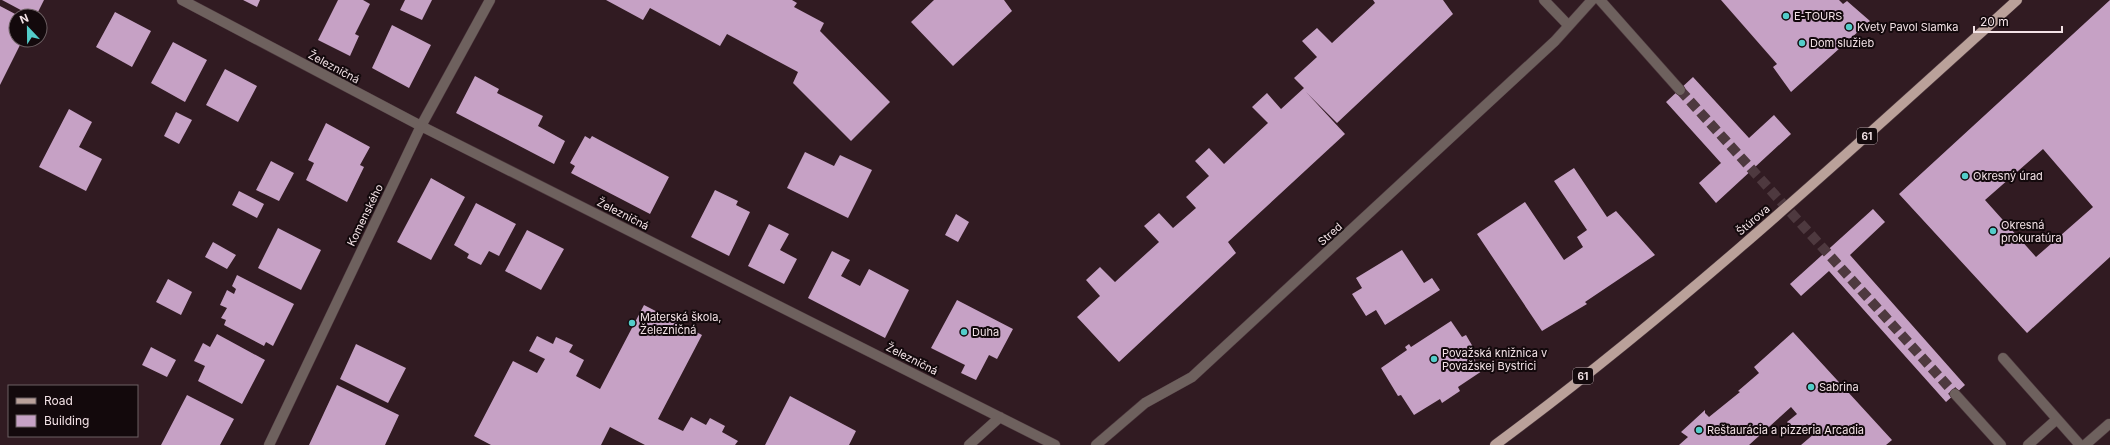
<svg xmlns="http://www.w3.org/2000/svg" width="2110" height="445" font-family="Inter,sans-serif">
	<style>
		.building { fill: #c6a1c5; fill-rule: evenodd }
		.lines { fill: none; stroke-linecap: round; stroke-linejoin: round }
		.minor-tunnel { stroke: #4e393f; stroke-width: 10; stroke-dasharray: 10 5; stroke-linecap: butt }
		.minor-casing { stroke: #4c373d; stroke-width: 11 }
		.major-casing { stroke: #4c373d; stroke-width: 11 }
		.minor { stroke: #6e615e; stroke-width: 10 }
		.major { stroke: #baa19a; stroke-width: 10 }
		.poi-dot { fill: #53cdca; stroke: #13090c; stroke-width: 1.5 }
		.labels { text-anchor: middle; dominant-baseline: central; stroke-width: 4; stroke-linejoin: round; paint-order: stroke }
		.shield { fill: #13090c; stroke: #b0a1a5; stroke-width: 1 }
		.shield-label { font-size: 10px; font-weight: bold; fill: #f3e2e6 }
		.poi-label { font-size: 11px; fill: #f3e2e6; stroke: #13090c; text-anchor: start }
		.street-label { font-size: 11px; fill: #f3e2e6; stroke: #13090c }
	</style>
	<rect width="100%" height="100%" fill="#311b22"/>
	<path class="building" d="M2,0H44L36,16H32Z
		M243,0H260L257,7Z
		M338,0H363L370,4L355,34L359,36L350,56L318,40Z
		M405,0H432L422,20L400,10Z
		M606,0H792L797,3L794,7L824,23L820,31L890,102L851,141L793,83L798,72L727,34L720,46L650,8L643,20Z
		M934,0H1004L1012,11L953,66L911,22Z
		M1373,0H1443L1453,14L1337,123L1306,92L1345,134L1228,242L1236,253L1119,362L1077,317L1100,296L1086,280L1100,267L1115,282L1159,242L1144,226L1159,213L1173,228L1196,208L1186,197L1209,176L1195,161L1209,148L1224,164L1268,123L1252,107L1267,93L1281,109L1304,88L1294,78L1317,57L1302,41L1317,28L1332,43L1375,3Z
		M1721,0H1839L1843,4L1847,1L1870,21L1791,92L1773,67L1777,64Z
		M2110,0V257L2027,333L1899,194ZM2043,149L2093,207L2036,257L1985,200Z
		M0,6L19,16H16V40H21L19,42L21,43L0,85Z
		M115,12L151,31L132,67L96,47Z
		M392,25L431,45L409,88L372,68Z
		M173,42L207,60L185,102L151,83Z
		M225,69L257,86L238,122L206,105Z
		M475,76L499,89L497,93L543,116L538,126L565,141L554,164L456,113Z
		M1693,77L1749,138L1774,115L1791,134L1716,203L1699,183L1721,163L1666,102Z
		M69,109L92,122L79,147L102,159L86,191L39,167Z
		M176,112L192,120L179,144L164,136Z
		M326,123L370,147L360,165L364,167L347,202L306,180L314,163L308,160Z
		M585,136L590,139L592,136L669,177L650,214L571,173L575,166L570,163Z
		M805,152L834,166L840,155L872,170L848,218L787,188Z
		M271,161L294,173L279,201L256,190Z
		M1574,168L1607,217L1616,211L1655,255L1585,302L1587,304L1542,331L1477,234L1525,202L1564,260L1583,247L1577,237L1587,230L1554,181Z
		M431,178L465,197L431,260L397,242Z
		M715,190L738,201L736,205L750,212L729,256L691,237Z
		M239,191L264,204L257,218L232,205Z
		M476,203L516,224L499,256L489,251L481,265L467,258L469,254L454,245Z
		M1873,209L1885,222L1850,255L1965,385L1946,402L1829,271L1801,296L1790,284Z
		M956,214L969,222L958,242L945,235Z
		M769,224L789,234L780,250L797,259L784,284L748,266Z
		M278,228L321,250L301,290L258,268Z
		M527,230L564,249L541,290L505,271Z
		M213,242L236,255L227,269L205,257Z
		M1402,250L1424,283L1432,278L1440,290L1385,325L1376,310L1366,316L1352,294L1362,288L1356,278Z
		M832,251L850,260L841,276L860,286L869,269L909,290L885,338L808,298Z
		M237,275L294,304L273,346L266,342L264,346L224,325L226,320L221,318L227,308L220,305L227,290L234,294L236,289L232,286Z
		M168,279L192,292L181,315L156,302Z
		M957,300L1013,329L997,359L989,355L976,380L961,373L965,365L931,348Z
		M644,305L702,335L658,419L683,431L691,417L706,425L710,418L725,426L722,432L738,441L735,445H645L610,427L601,445H491L474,436L513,361L537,373L545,359L529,351L537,336L553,344L556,337L573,345L569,352L584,360L576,376L600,389Z
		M1451,321L1462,337L1466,335L1473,347L1469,351L1482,371L1458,387L1460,391L1442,403L1440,399L1414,415L1401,395L1398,396L1381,368L1407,350L1405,347L1409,344L1411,347Z
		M1793,332L1892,440L1886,445H1801L1815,433L1807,424L1797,433L1787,422L1797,414L1791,407L1749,445H1679L1688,437L1681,432L1705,410V413L1709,417L1740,392L1738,391L1759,373L1754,367Z
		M217,334L265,360L242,404L198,381L205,366L194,361L203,343L210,347Z
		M356,344L406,368L388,403L340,379Z
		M151,347L176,360L167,377L142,365Z
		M337,385L399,415L385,445H309Z
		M187,395L234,419L220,445H161Z
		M790,396L856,431L849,445H765Z"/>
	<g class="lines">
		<path class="minor-tunnel" d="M1680,90L1955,394"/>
		<g class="minor-casing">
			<path id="minor" d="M182,0L421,126L1055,445
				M1544,0L1568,25
				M1600,0L1680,90
				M2003,358L2057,419
				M1955,394L2001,445
				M269,445L421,126L490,0
				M969,445L1000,417
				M1096,445L1145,403L1192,377L1555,41L1592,0
				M2028,445L2057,419L2080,445
				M2085,445L2109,424"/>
		</g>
		<g class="major-casing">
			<path id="major" d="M1495,445C1679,309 1848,153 2017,0"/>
		</g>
		<use href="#minor" class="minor"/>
		<use href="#major" class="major"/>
	</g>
	<g class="poi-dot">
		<circle cx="1786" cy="16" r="4"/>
		<circle cx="1849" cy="27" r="4"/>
		<circle cx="1802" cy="43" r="4"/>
		<circle cx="1965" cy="176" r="4"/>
		<circle cx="1993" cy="231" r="4"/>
		<circle cx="632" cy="323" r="4"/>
		<circle cx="964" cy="332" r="4"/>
		<circle cx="1434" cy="359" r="4"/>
		<circle cx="1811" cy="387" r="4"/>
		<circle cx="1699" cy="430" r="4"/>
	</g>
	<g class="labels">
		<g class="shield">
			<rect x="1857" y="128" width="20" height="16" rx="3"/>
			<rect x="1573" y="368" width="20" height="16" rx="3"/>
		</g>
		<g class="shield-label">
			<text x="1867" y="136">61</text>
			<text x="1583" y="376">61</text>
		</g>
		<g class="poi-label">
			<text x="1794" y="16">E-TOURS</text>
			<text x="1857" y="27">Kvety Pavol Slamka</text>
			<text x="1810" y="43">Dom služieb</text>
			<text x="1973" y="176">Okresný úrad</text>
			<text x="2001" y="225">Okresná<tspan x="2001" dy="13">prokuratúra</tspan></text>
			<text x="640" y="317">Materská škola,<tspan x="640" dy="13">Železničná</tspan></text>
			<text x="972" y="332">Duha</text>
			<text x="1442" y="353">Považská knižnica v<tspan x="1442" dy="13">Považskej Bystrici</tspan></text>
			<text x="1819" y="387">Sabrina</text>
			<text x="1707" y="430">Reštaurácia a pizzeria Arcadia</text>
		</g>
		<g class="street-label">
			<text transform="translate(334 67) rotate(28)">Železničná</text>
			<text transform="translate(623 214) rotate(27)">Železničná</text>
			<text transform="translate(365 215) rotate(-64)">Komenského</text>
			<text transform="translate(1753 220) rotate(-41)">Štúrova</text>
			<text transform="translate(1330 234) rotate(-42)">Stred</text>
			<text transform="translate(912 359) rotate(27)">Železničná</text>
		</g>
	</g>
	<rect x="8" y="385" width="130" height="52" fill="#13090c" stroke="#6d6063"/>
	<rect x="16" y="398" width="20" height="6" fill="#baa19a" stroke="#6d6063"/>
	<text x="44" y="405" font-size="12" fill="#f3e2e6">Road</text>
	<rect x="16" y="415" width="20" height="12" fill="#c6a1c5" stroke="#6d6063"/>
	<text x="44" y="425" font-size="12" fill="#f3e2e6">Building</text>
	<g transform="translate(28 28) rotate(338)"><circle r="19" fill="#13090c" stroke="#6d6063"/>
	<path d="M0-3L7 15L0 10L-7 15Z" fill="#53cdca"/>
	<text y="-6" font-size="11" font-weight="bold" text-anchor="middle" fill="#f3e2e6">N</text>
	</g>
	<path d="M1974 26v6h88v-6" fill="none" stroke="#f3e2e6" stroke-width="2"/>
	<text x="1980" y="26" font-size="12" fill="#f3e2e6" stroke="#13090c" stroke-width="3" paint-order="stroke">20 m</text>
</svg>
